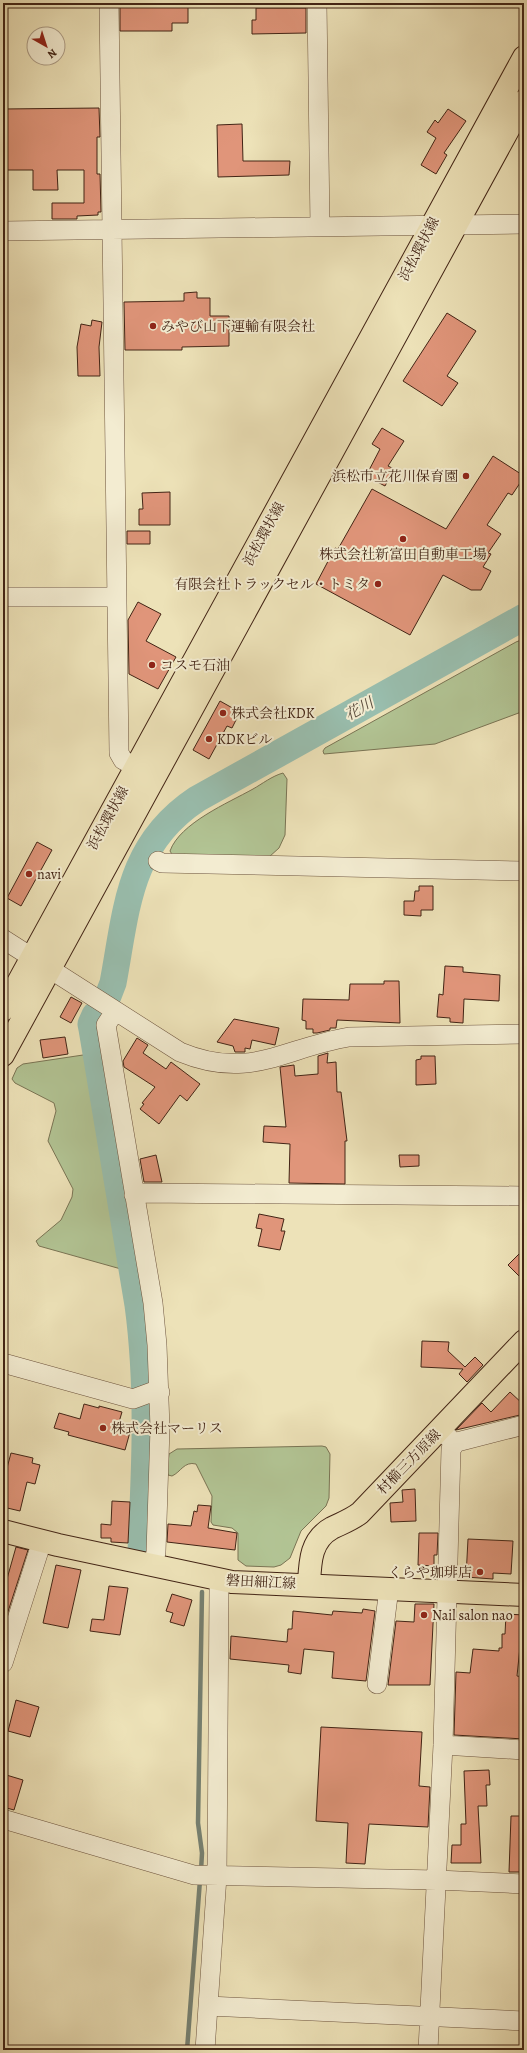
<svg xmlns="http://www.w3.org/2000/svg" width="527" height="2053" font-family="Alegreya,'Noto Serif JP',serif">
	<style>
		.green { fill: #b2c494; stroke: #7a7454 }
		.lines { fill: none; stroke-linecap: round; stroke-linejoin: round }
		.stream { stroke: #768071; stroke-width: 4.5 }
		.river { stroke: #99beae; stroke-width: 27 }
		.building { fill: #e0957a; stroke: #422415 }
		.minor-casing { stroke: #6d543e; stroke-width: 20 }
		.major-casing { stroke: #422415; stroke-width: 24 }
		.minor { stroke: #f3ecd1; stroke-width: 19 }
		.major { stroke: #ede2b8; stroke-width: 22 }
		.poi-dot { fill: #8f2418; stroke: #f3ecd1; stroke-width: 1.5 }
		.labels { text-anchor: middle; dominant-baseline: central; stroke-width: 4; stroke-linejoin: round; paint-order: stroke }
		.street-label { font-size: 14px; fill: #422415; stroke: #f3ecd1 }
		.poi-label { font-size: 14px; fill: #422415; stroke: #f3ecd1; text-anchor: start }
		.water-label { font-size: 15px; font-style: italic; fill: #584a3b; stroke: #f3ecd1 }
	</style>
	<rect width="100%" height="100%" fill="#ede2b8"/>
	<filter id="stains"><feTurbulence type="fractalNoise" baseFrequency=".005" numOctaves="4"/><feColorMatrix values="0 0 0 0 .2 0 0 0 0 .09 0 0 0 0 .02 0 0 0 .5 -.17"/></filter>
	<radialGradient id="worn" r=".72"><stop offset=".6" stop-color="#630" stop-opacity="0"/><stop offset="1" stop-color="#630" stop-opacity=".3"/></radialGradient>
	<path class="green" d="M521,640L524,642V711L435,744L324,754L323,751L325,748L516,642Z
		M283,773L287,779L285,835L279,848L269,857L173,856L170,851C180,823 228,803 253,789C262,784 272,776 283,773Z
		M83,1055L86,1056L90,1061L124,1262L121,1269L39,1246L36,1241L61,1220L72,1197L73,1189L48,1141L56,1111L54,1103L15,1083L12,1079L17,1068L23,1064Z
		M322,1446L326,1447L330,1454L329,1498L326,1506L301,1531L290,1558L281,1565L274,1567L246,1566L238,1560V1533L232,1528L213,1525L211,1522L212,1496L196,1464C184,1461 181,1472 172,1476L168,1475L167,1471L169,1454L177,1449Z"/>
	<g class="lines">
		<path class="stream" d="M201,1871L202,1853L198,1823L202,1592
			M187,2050L200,1880"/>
		<path class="river" d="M108,996L113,983C127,908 128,845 197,799L524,617
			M95,1015L91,1024L92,1029L138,1305C149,1387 145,1469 141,1551"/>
	</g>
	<path class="building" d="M120,3H188V23H172V31H120Z
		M256,8H306V33L252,34V20H256Z
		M99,108L100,137H97V174H100L101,212H98V215L77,216V219H52V203H84V170H57L58,190H33V170H3V109Z
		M448,109L466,121L444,153L447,155L436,174L421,165L436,138L427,132L435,120L438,123Z
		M242,124L243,161H290L289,175L218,177L217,125Z
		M197,292V298H210V316H229V346L182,347V350H125L124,302L184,301V293Z
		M447,313L476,331L447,376L458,383L442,406L403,381Z
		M92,320L102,322L99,347L100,376H78L77,347L81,324L91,326Z
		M382,428L404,441L388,466L394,469L385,486L366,476L380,449L372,444Z
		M493,456L524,476V477L512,495L508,493L487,525L501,534L488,553L491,554L483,567L491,571L481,590H471L443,575L410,635L316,584L335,548L338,549L372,489L446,529Z
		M170,492V525H139V509H143L142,493Z
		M127,531H150V544H127Z
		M138,602L161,614L146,641L176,657L158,689L129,674L128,620Z
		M220,701L236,710L232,716L237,718L232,728L227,726L209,759L193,750Z
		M37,842L52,850L21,906L7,898Z
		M419,886H433V910H421V916L404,915V901H414L415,891H419Z
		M445,966L463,967V972L500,975L499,1001L464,999L463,1023L450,1022V1018L437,1017L439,994L443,995Z
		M384,981H399L400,1023L337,1020L336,1028H330V1030L317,1033H313V1029H306V1021L302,1020L303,999L349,1000L350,984H384Z
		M71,997L82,1003L71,1023L60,1017Z
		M234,1019L279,1028L275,1045L252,1040L250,1049L245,1048V1052H235L233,1046L217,1042Z
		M65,1037L68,1054L43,1058L40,1040Z
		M137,1038L148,1045L143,1053L166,1069L171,1062L200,1084L187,1101L180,1095L159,1124L140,1109L144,1104L142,1103L155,1087L124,1067L123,1061Z
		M328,1053L327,1063L336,1062L337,1092H341L347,1141H345V1184L289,1183L290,1144L263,1142L264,1126L286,1127L280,1067L294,1065L295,1076L318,1074V1056Z
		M421,1056H435L436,1084L416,1085V1060L421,1059Z
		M156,1155L162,1182H144L140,1159Z
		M399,1155H419V1166L400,1167Z
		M259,1214L284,1219L281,1231H285L280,1250L258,1246L262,1229L256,1228Z
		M524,1249V1281L508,1265Z
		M422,1341L449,1342L448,1351L465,1367L475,1357L483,1365L467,1382L459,1374L463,1369L421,1367Z
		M510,1392L524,1405V1411L520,1415L456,1430L482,1403L491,1412Z
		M84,1404L99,1408V1406L122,1412L119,1422L130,1425L128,1431L130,1432L125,1450L68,1435L69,1432L54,1428L59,1413L80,1419Z
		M11,1453L33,1458L32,1463L40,1465L35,1484L27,1482L20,1511L3,1507V1483Z
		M415,1489L416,1521L391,1522L390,1503L403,1502L402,1490Z
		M112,1501L130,1502L128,1543L111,1542V1538H101V1524L111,1525Z
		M198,1505L211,1506L208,1528L237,1533L235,1550L167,1542L168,1524L191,1526L194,1511L197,1512Z
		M419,1533H438L437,1555H434V1566L418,1565Z
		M468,1539L513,1541L511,1574L493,1573V1579L466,1577Z
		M16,1547L28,1550L3,1627V1593Z
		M56,1565L81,1570L68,1628L43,1623Z
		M109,1586L128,1588L120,1635L90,1631L92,1619L104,1620Z
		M172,1594L192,1600L184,1626L170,1622L173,1613L166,1611Z
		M415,1604H434L430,1685H388L396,1621L414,1622Z
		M363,1609L375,1611L366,1681L332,1678L334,1652L304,1649L301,1674L288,1672L289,1665L230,1659L231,1636L287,1642L288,1629H292L293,1611L332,1615L333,1611L362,1613Z
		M506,1614L524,1615V1647H520L517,1676L524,1677V1739L454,1735L456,1672L470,1673L473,1649L499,1651V1648H502V1634H505Z
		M16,1700L39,1707L30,1737L8,1731Z
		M321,1727L422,1732L419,1786L430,1787L428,1827L369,1824L365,1864L346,1863L348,1823L316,1821Z
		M489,1770L490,1785H486L487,1806H478L481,1863H451L452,1845H461V1824H466L464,1771Z
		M3,1774L23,1780L14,1810L3,1807Z
		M511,1816H524V1872H509Z"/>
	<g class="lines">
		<g class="minor-casing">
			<path id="minor" d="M109,3L119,753L123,760L136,767
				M317,3L320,227
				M3,231L524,224
				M3,597H117
				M158,861L162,863L524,871
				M3,939L180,1052C250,1081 283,1048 349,1037L524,1034
				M115,1011L106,1025L153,1303L157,1345L160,1428L156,1552L153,1566
				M134,1195L143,1193L524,1196
				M3,1363L133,1399L152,1392H160
				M455,1444L457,1442L524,1425
				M3,1663L42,1541
				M377,1684L389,1588
				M443,1745L524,1750
				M3,1819L194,1875L437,1880L524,1884
				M208,2006L524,2021
				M205,2050L217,1876L219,1590L221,1580
				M428,2050L443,1745L451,1449L455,1444L440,1429"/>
		</g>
		<g class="major-casing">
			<path id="major" d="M3,1010L524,57
				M3,1055L524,101
				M3,1531L58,1545L232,1582L524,1595
				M309,1585C310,1563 310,1540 332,1528C342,1523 351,1520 360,1513L524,1341"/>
		</g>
		<use href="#minor" class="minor"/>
		<use href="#major" class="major"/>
	</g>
	<g class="poi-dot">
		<circle cx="153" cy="326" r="4"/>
		<circle cx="466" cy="476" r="4"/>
		<circle cx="403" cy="539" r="4"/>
		<circle cx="378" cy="584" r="4"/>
		<circle cx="152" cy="665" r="4"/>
		<circle cx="223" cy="713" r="4"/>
		<circle cx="209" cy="739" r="4"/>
		<circle cx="29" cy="874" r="4"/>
		<circle cx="103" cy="1428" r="4"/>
		<circle cx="480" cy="1572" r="4"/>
		<circle cx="424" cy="1615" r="4"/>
	</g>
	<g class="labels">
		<g class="street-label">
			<text transform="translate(419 249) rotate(-62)">浜松環状線</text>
			<text transform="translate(264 534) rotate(-61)">浜松環状線</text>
			<text transform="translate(108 818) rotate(-61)">浜松環状線</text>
			<text transform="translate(409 1462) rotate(-46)">村櫛三方原線</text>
			<text transform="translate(261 1582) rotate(3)">磐田細江線</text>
		</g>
		<g class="poi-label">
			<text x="161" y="326">みやび山下運輸有限会社</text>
			<text x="458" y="476" text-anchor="end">浜松市立花川保育園</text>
			<text x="403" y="554" text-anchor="middle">株式会社新富田自動車工場</text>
			<text x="370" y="584" text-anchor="end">有限会社トラックセル・トミタ</text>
			<text x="160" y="665">コスモ石油</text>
			<text x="231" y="713">株式会社KDK</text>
			<text x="217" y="739">KDKビル</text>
			<text x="37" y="874">navi</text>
			<text x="111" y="1428">株式会社マーリス</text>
			<text x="472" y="1572" text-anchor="end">くらや珈琲店</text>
			<text x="432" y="1615">Nail salon nao</text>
		</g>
		<g class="water-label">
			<text transform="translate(359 709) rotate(-29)">花川</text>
		</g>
	</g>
	<rect width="527" height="2053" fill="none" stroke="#ede2b8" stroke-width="16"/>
	<rect x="4" y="4" width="519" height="2045" fill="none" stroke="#422415" stroke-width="2"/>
	<rect x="8" y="8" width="511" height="2037" fill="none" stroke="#422415"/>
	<g transform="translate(46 46) rotate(141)"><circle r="19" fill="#f3ecd1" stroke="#ac9c86"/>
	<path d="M0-3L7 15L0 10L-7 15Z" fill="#8f2418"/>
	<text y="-6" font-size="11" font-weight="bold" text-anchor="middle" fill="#422415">N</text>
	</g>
	<rect width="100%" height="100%" filter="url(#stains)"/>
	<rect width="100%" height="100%" fill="url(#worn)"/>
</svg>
